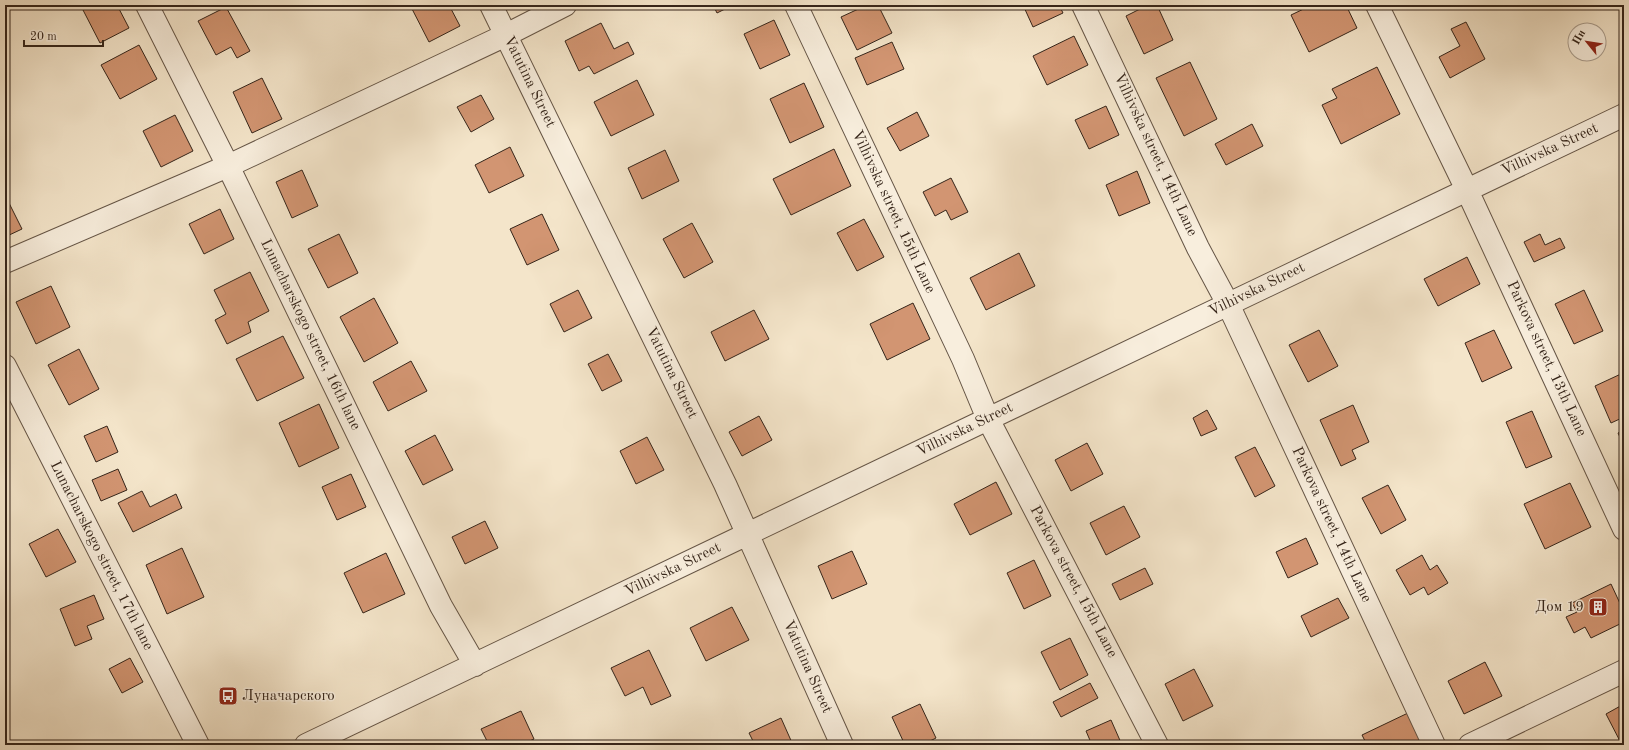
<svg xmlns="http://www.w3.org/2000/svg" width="1629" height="750" font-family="'Old Standard TT',serif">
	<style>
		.building { fill: #d29572; stroke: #35251a }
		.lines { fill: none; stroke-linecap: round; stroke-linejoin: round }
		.minor-casing { stroke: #655546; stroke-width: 24 }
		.minor { stroke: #f8eedd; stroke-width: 22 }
		.labels { text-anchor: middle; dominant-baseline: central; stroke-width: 3; stroke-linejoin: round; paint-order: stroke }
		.street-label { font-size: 15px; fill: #35251a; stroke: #f8eedd }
		.poi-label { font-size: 15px; fill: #35251a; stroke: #f8eedd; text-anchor: end }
	</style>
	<rect width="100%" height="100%" fill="#f4e5ca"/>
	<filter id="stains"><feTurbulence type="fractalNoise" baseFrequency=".005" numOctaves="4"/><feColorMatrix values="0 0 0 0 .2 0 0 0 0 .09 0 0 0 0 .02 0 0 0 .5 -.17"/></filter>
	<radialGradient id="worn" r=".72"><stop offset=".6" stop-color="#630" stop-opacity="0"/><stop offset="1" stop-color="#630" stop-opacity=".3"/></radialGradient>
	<path class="building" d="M93,5H117L129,28L100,43L83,10Z
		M410,5H449L460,26L429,42Z
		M713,5H733L717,13Z
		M867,5H878L892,33L857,50L841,17Z
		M1023,5H1059L1063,13L1033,27Z
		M1148,5H1157L1173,40L1144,54L1126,16Z
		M1312,5H1346L1357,28L1309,52L1291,15Z
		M226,7L250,51L237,58L231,47L216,55L198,21Z
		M774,20L790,55L760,69L744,34Z
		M1466,22L1485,59L1450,78L1439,57L1460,46L1451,29Z
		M601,23L614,49L628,42L634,54L594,74L589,66L579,71L565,41Z
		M1074,36L1088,65L1047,85L1033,56Z
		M892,42L904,69L867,85L855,58Z
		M139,45L157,79L120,99L101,65Z
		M1190,62L1217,119L1184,136L1156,78Z
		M1377,67L1400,114L1341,144L1322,105L1337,98L1332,89Z
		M262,78L282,119L252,133L233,92Z
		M637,80L654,115L611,136L594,102Z
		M804,83L824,127L790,143L770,99Z
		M481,95L494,119L471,132L457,107Z
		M1106,106L1119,135L1089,149L1075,120Z
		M917,112L929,136L900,151L887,128Z
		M175,115L193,151L161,167L143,131Z
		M1252,124L1263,146L1226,165L1215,144Z
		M510,147L524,176L489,193L475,165Z
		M834,149L851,186L791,215L773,179Z
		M665,150L679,181L642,199L628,168Z
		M302,170L318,206L292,218L276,182Z
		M1137,171L1150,203L1119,216L1106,185Z
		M951,178L968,212L951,220L946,210L935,216L923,192Z
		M5,195L22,229L5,237Z
		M220,209L234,239L204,254L189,224Z
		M542,214L559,250L527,265L510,229Z
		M864,219L884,257L857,271L837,233Z
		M692,223L713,262L684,278L663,239Z
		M339,234L358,273L328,288L308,249Z
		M1540,234L1545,245L1560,238L1565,248L1534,262L1524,242Z
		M1019,253L1035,286L986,310L970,278Z
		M1467,257L1480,284L1438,306L1424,279Z
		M250,272L269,311L248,322L251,332L227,344L215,320L226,314L214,290Z
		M51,286L70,327L36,344L16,302Z
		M578,290L592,318L564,332L550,304Z
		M1584,290L1603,331L1574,344L1555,304Z
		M374,298L398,343L364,362L340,317Z
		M913,303L930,339L887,360L870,324Z
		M754,310L769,339L725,361L711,332Z
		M1319,330L1338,366L1308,382L1289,345Z
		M1494,330L1512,368L1482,382L1465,343Z
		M283,336L304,378L257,401L236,359Z
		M79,349L99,389L69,405L48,365Z
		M608,354L622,381L602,391L588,364Z
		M411,361L427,391L388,411L373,382Z
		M1623,373L1624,417L1611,423L1595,386Z
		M319,404L339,448L299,467L279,423Z
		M1353,405L1369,442L1352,450L1356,459L1341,466L1320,420Z
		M1207,410L1217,429L1201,436L1193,418Z
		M1532,411L1552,457L1526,468L1506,422Z
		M759,416L772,440L742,456L729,432Z
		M107,426L118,452L96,462L84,436Z
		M1624,430V446L1618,433Z
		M435,435L453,470L423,485L405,451Z
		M647,437L664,470L636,484L620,451Z
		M1087,443L1103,474L1071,491L1055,460Z
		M1255,447L1275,486L1255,497L1235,457Z
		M118,469L127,490L101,501L92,480Z
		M351,474L366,507L337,520L322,487Z
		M996,482L1012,514L970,535L954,504Z
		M1570,483L1591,527L1545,549L1524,504Z
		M1388,485L1406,520L1381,534L1362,498Z
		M142,491L150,507L176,494L182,508L133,532L118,503Z
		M1124,506L1140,537L1106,555L1090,523Z
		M485,521L498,548L465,564L452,537Z
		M58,529L76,562L46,577L29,544Z
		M1306,538L1318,564L1288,578L1276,552Z
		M182,548L204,597L167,614L146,565Z
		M852,551L867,584L832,599L818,566Z
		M386,553L405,594L363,613L344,573Z
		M1422,555L1430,570L1437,565L1448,583L1428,595L1424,587L1410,595L1396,570Z
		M1034,560L1051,596L1024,609L1007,573Z
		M1145,568L1153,584L1120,600L1112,584Z
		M1611,584L1624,612V622L1591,638L1585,627L1574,633L1566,617L1577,612L1572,603Z
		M94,595L104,619L87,626L92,639L75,646L60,609Z
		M1338,598L1349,618L1311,637L1301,616Z
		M732,607L749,640L706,661L690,628Z
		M1070,638L1088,675L1060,690L1041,652Z
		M649,650L671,696L651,705L643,687L625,696L611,668Z
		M130,658L143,682L122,693L109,669Z
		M1485,662L1502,696L1464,714L1448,681Z
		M1194,669L1213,706L1183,721L1165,684Z
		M1090,683L1098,698L1061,717L1053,702Z
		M920,704L936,738L922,745H905L892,717Z
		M1624,704V745H1622L1606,714Z
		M521,711L534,739L521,745H489L481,729Z
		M1408,713L1422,745H1367L1362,735Z
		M781,718L793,745H755L749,733Z
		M1111,720L1122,745H1092L1086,731Z
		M452,741L454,745H445Z"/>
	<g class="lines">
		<g class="minor-casing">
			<path id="minor" d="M147,5L228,166L441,606L475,665
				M491,5L725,484L842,745
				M796,5L963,359L988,419L1157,745
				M1083,5L1198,248L1228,304L1434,745
				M1377,5L1467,190L1624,529
				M5,262L228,166L506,35L565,5
				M5,366L198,745
				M306,745L1624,115
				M1470,745L1624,671"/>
		</g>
		<use href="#minor" class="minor"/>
	</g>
	<defs>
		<g id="building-square" transform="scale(1)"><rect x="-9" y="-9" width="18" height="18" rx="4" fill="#8f2418" stroke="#f8eedd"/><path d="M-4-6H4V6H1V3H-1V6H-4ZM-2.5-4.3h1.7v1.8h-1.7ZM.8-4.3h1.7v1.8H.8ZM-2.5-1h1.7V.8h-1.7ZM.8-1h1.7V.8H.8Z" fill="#fff"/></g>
		<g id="bus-square" transform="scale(1)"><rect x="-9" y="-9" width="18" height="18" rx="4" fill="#8f2418" stroke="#f8eedd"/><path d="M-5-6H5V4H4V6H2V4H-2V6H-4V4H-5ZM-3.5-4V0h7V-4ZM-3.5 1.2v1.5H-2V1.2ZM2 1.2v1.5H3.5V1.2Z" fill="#fff"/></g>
	</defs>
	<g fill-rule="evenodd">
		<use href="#building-square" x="1598" y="607"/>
		<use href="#bus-square" x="228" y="696"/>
	</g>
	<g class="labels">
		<g class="street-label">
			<text transform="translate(529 82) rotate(64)">Vatutina Street</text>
			<text transform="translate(1550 150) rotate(-25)">Vilhivska Street</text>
			<text transform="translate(1155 155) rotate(65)">Vilhivska street, 14th Lane</text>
			<text transform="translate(893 212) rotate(65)">Vilhivska street, 15th Lane</text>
			<text transform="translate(1257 290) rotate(-26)">Vilhivska Street</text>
			<text transform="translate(310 335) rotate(64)">Lunacharskogo street, 16th lane</text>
			<text transform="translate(1546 359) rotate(65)">Parkova street, 13th Lane</text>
			<text transform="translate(671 373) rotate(64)">Vatutina Street</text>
			<text transform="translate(965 430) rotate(-26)">Vilhivska Street</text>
			<text transform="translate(1331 525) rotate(65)">Parkova street, 14th Lane</text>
			<text transform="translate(101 556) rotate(63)">Lunacharskogo street, 17th lane</text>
			<text transform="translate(673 570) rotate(-26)">Vilhivska Street</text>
			<text transform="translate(1073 582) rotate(62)">Parkova street, 15th Lane</text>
			<text transform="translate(807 667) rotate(66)">Vatutina Street</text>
		</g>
		<g class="poi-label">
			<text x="1584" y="607">Дом 19</text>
			<text x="242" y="696" text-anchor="start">Луначарского</text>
		</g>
	</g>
	<rect width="1629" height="750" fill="none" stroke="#f4e5ca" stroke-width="20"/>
	<rect x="6" y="6" width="1617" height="738" fill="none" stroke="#35251a" stroke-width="2"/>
	<rect x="10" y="10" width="1609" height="730" fill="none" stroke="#35251a"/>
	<g transform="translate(1587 42) rotate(300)"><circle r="19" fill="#f8eedd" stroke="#aa9e8f"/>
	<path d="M0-3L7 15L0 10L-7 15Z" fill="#8f2418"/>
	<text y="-6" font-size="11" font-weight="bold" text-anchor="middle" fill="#35251a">Пн</text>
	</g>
	<path d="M24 40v6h79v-6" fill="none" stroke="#35251a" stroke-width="2"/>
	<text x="30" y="40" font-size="12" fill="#35251a" stroke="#f8eedd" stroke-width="3" paint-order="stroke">20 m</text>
	<rect width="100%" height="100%" filter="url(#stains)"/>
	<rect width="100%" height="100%" fill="url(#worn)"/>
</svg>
